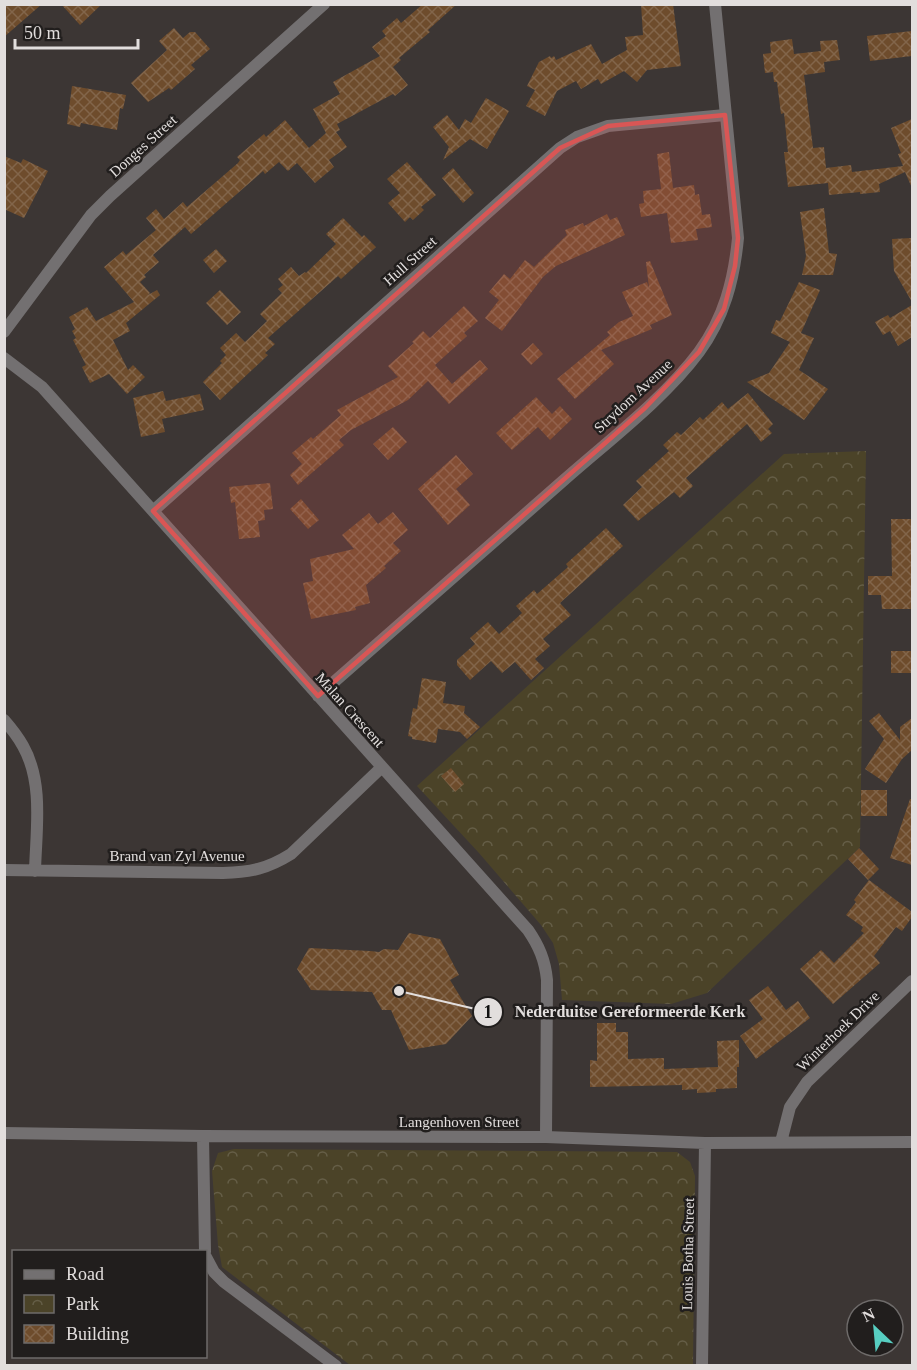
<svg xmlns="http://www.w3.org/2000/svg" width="917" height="1370" font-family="Georgia,serif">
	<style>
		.park { fill: url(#park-crowns) }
		.building { fill: url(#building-cross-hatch) }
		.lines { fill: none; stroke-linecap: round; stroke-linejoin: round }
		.minor { stroke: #737071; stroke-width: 12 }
		.marked { fill: #d95655; fill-opacity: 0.2; stroke: #d95655; stroke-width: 4.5; stroke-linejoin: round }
		.labels { text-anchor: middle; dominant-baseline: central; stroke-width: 5; stroke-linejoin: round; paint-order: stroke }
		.street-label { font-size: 15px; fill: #e2dedd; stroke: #211e1d }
		.leader { fill: none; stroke: #e2dedd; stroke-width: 2 }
		.callout-dot { fill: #e2dedd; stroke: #211e1d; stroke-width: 2 }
		.mark-label { font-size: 18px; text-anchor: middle; font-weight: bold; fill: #111 }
		.callout-label { font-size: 16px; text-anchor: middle; font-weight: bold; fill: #e2dedd; stroke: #211e1d; stroke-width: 5; stroke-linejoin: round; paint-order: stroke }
	</style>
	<defs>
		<pattern id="park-crowns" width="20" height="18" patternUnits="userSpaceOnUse" patternTransform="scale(1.5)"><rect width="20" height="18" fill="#4b4328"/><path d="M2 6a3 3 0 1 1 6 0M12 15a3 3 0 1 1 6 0" fill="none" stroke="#655e47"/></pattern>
		<pattern id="building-cross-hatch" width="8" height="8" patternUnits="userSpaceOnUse" patternTransform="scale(1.5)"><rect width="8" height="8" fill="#6e4c2c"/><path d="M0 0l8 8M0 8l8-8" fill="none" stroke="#82654a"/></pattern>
	</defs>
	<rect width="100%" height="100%" fill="#3c3634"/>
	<path class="park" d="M866,451L860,847L707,993L671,1004L562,1000L559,964L553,943L541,925L479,853L417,786L784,454Z
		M234,1149L677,1152L690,1162L695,1176L693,1365H350L222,1267L218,1245L212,1171L218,1153Z"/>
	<path class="building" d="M4,4H42L4,37Z
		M61,4H102L80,25Z
		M423,4H457L428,30L430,32L399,58L401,60L393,67L408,85L395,96L393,94L337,124L340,130L336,132L347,147L329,160L334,167L315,183L297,163L288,171L279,162L265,174L263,171L191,234L185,227L153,255L159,262L144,275L146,277L140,282L150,293L148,295L157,290L160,295L126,323L130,331L113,340L128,370L133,365L145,377L127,394L109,374L90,383L82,367L86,365L73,340L76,338L72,331L75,329L69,317L87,307L96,321L134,302L104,267L123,251L126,255L156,230L146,218L156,209L164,219L183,202L187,207L238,163L240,160L237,157L264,134L266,137L285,120L309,148L326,133L313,109L340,94L333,82L380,56L372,47L386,36L382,31L397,18L401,23Z
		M641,4H673L681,66L647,70L637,82L624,71L601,84L598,79L581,89L576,81L557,91L545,116L526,106L535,90L527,86L539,62L550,56L551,58L554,56L556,60L591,44L602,64L627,50L625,37L643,35Z
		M174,28L183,38L190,32H195L210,49L191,65L195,69L171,90L169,88L148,102L131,83L167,50L159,41Z
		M912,31V56L870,61L867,36Z
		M792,39L794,54L821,51L820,41L837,40L840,60L824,62L825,72L804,75L813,148L824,147L826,168L851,165L852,172L903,166L898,154L901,153L891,128L912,119V188L905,172L879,184L880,192L860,194V192L829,195L828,183L788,187L784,152H788L784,113L781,114L777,82H774L773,72L765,73L763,54L771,53L770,42Z
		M72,86L126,95L123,109L120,108L117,130L81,123L80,127L67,124Z
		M486,98L509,111L487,149L470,139L443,160L449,147L433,127L447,115L459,130L465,119L471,123Z
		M669,152L673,188L694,185L695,195L699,194L702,215L710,214L712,227L696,229L698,240L671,243L667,213L641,217L639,204L644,203L643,191L661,189L657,154Z
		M4,156L21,163L23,159L48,171L24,218L4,209Z
		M407,162L436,195L421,207L424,210L413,220L410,217L405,222L388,203L400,193L387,179Z
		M453,168L474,193L463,203L442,178Z
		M824,208L829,253L837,254L833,275H802L806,256L800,212Z
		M607,214L610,220L617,217L625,235L556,266L543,277L502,331L485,318L499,300L489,292L504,274L510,279L525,260L534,267L567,235L565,230L583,223L584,226Z
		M343,218L362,237L364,235L376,247L341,279L338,276L268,338L275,344L265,353L268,355L220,400L203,382L222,363L220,361L226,355L220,348L236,333L245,342L267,321L260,314L282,293L278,289L283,285L278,279L291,267L299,276L305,272L306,273L336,244L326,234Z
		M912,238V302L894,271L892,239Z
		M216,249L227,261L214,273L203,260Z
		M650,261L672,315L650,325L652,329L601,350L614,364L575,399L557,379L610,335L607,332L619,322L633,316L622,292L647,282L649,288L646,262Z
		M799,282L820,290L801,333L814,338L799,370L828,389L804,420L747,382L769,373L790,342L771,333L776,320L780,321Z
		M220,290L241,312L227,325L206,303Z
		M912,305V337L898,346L890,331L883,335L875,322L888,315L890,318Z
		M464,306L478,321L464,333L467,336L435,365L452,384L480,360L488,369L449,404L428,381L408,400L351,430L339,440L344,445L298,485L290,475L302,464L292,453L311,437L313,439L341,415L337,410L398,377L388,366L414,343L412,342L423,331L430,338Z
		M533,343L543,354L531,365L521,354Z
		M163,391L166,401L200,394L204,410L162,419L165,432L141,437L133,398Z
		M748,393L773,424L768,429L772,433L761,442L747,424L686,478L693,486L680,498L674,492L638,521L623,505L642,487L636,481L669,451L663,445L677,432L681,435L700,417L703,420L722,402L728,409Z
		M536,397L552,414L560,406L572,419L550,440L538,427L512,450L496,433Z
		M393,427L407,442L388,460L373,444Z
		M456,455L473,474L456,489L470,505L448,525L418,489Z
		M270,483L273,509L264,510L265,520L258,521L260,537L239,539L235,502L231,503L229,487Z
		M301,499L319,520L308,529L290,509Z
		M393,512L408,530L393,543L401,551L384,566L386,568L366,585L370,603L355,607L356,610L311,619L303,583L313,581L310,559L354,549L342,535L369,513L378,524Z
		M891,519H912V609H882L881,595H868V576H892Z
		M606,528L623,546L560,603L571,615L543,639L550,646L535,659L544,668L531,680L515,662L502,673L491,661L470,680L457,665V660L475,644L470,638L488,622L499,634L522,613L516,606L534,590L537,594L568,567L566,564Z
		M891,651H912V673H891Z
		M422,678L446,682L443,703L465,706L464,713L480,727L467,739L460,732L438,729L436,743L412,739V737L408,736L413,708L417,709Z
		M879,713L900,740V727L912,718V750L902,759L886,783L865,769L884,739L869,721Z
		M451,768L464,784L455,792L441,776Z
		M861,790H887V816H861Z
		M910,799H912V865L890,858Z
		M859,848L879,869L868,880L848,859Z
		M869,880L912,912V917L902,931L896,927L874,956L880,963L833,1004L800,969L821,950L834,963L864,933L861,931L863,927L846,915L856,902L854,900Z
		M409,933L440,939L459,975L450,980L472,1016L446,1044L409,1050L391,1010H382L372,992L311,990L297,969L309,948L370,951L379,952L384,949L398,950Z
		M768,986L786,1010L798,1001L810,1018L756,1059L740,1036L763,1019L749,1000Z
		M597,1023H616V1032H628V1059L664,1058V1069L718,1067L717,1041L739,1040V1067H737V1088L716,1089V1092L697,1093V1089L682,1090V1085L590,1087V1060L597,1061Z"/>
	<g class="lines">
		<path class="minor" d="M4,332L91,215L110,196L324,4
			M4,358L42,387L528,930C539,946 545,960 547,980L546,1137
			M153,511L560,148L577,137L608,126L725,115
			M318,696C400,624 482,552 564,480C608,441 664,399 699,352C724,318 734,280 738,238L715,4
			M4,720C11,728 18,737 23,746C44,783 36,831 35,871
			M4,870L223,873C251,872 267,869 291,854L382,767
			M4,1133L203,1136L546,1137L705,1143L912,1142
			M203,1136L205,1252
			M781,1142L790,1107L807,1082L912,981
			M206,1257L214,1272L224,1282L336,1366
			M702,1366L705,1143"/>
	</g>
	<path class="marked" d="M725,115L738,238L735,266L724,309L699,352L645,408L318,696L153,511L560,148L608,126Z"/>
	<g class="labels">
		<g class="street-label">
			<text transform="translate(143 146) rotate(-42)">Donges Street</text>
			<text transform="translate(410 261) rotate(-42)">Hull Street</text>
			<text transform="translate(633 396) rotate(-43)">Strydom Avenue</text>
			<text transform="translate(350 710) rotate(48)">Malan Crescent</text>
			<text x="177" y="856">Brand van Zyl Avenue</text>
			<text transform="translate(838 1031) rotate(-44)">Winterhoek Drive</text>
			<text x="459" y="1122">Langenhoven Street</text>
			<text transform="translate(688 1254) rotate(-89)">Louis Botha Street</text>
		</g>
	</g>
	<path class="leader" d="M399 991L488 1012"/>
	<g class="callout-dot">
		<circle cx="399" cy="991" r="6"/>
		<circle cx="488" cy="1012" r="15"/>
	</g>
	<g class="mark-label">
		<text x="488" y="1018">1</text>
	</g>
	<g class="callout-label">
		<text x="630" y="1017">Nederduitse Gereformeerde Kerk</text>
	</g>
	<rect width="917" height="1370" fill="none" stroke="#e2dedd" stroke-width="12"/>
	<rect x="12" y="1250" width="195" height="108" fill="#211e1d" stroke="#6e6b6a" stroke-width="1.5"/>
	<rect x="24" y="1270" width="30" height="9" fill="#737071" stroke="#6e6b6a" stroke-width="1.5"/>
	<text x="66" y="1280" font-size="18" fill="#e2dedd">Road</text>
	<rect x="24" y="1295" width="30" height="18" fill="url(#park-crowns)" stroke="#6e6b6a" stroke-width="1.5"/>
	<text x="66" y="1310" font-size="18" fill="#e2dedd">Park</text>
	<rect x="24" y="1325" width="30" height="18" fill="url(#building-cross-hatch)" stroke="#6e6b6a" stroke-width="1.5"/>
	<text x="66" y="1340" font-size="18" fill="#e2dedd">Building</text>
	<g transform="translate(875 1328) rotate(334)"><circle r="28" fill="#211e1d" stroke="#6e6b6a" stroke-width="1.5"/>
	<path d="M0-4.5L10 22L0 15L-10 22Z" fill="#57cec1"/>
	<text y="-9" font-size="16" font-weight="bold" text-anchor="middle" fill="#e2dedd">N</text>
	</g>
	<path d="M15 39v9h123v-9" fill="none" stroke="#e2dedd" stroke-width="3"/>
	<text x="24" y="39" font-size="18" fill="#e2dedd" stroke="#211e1d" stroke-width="4.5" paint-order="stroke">50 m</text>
</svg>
